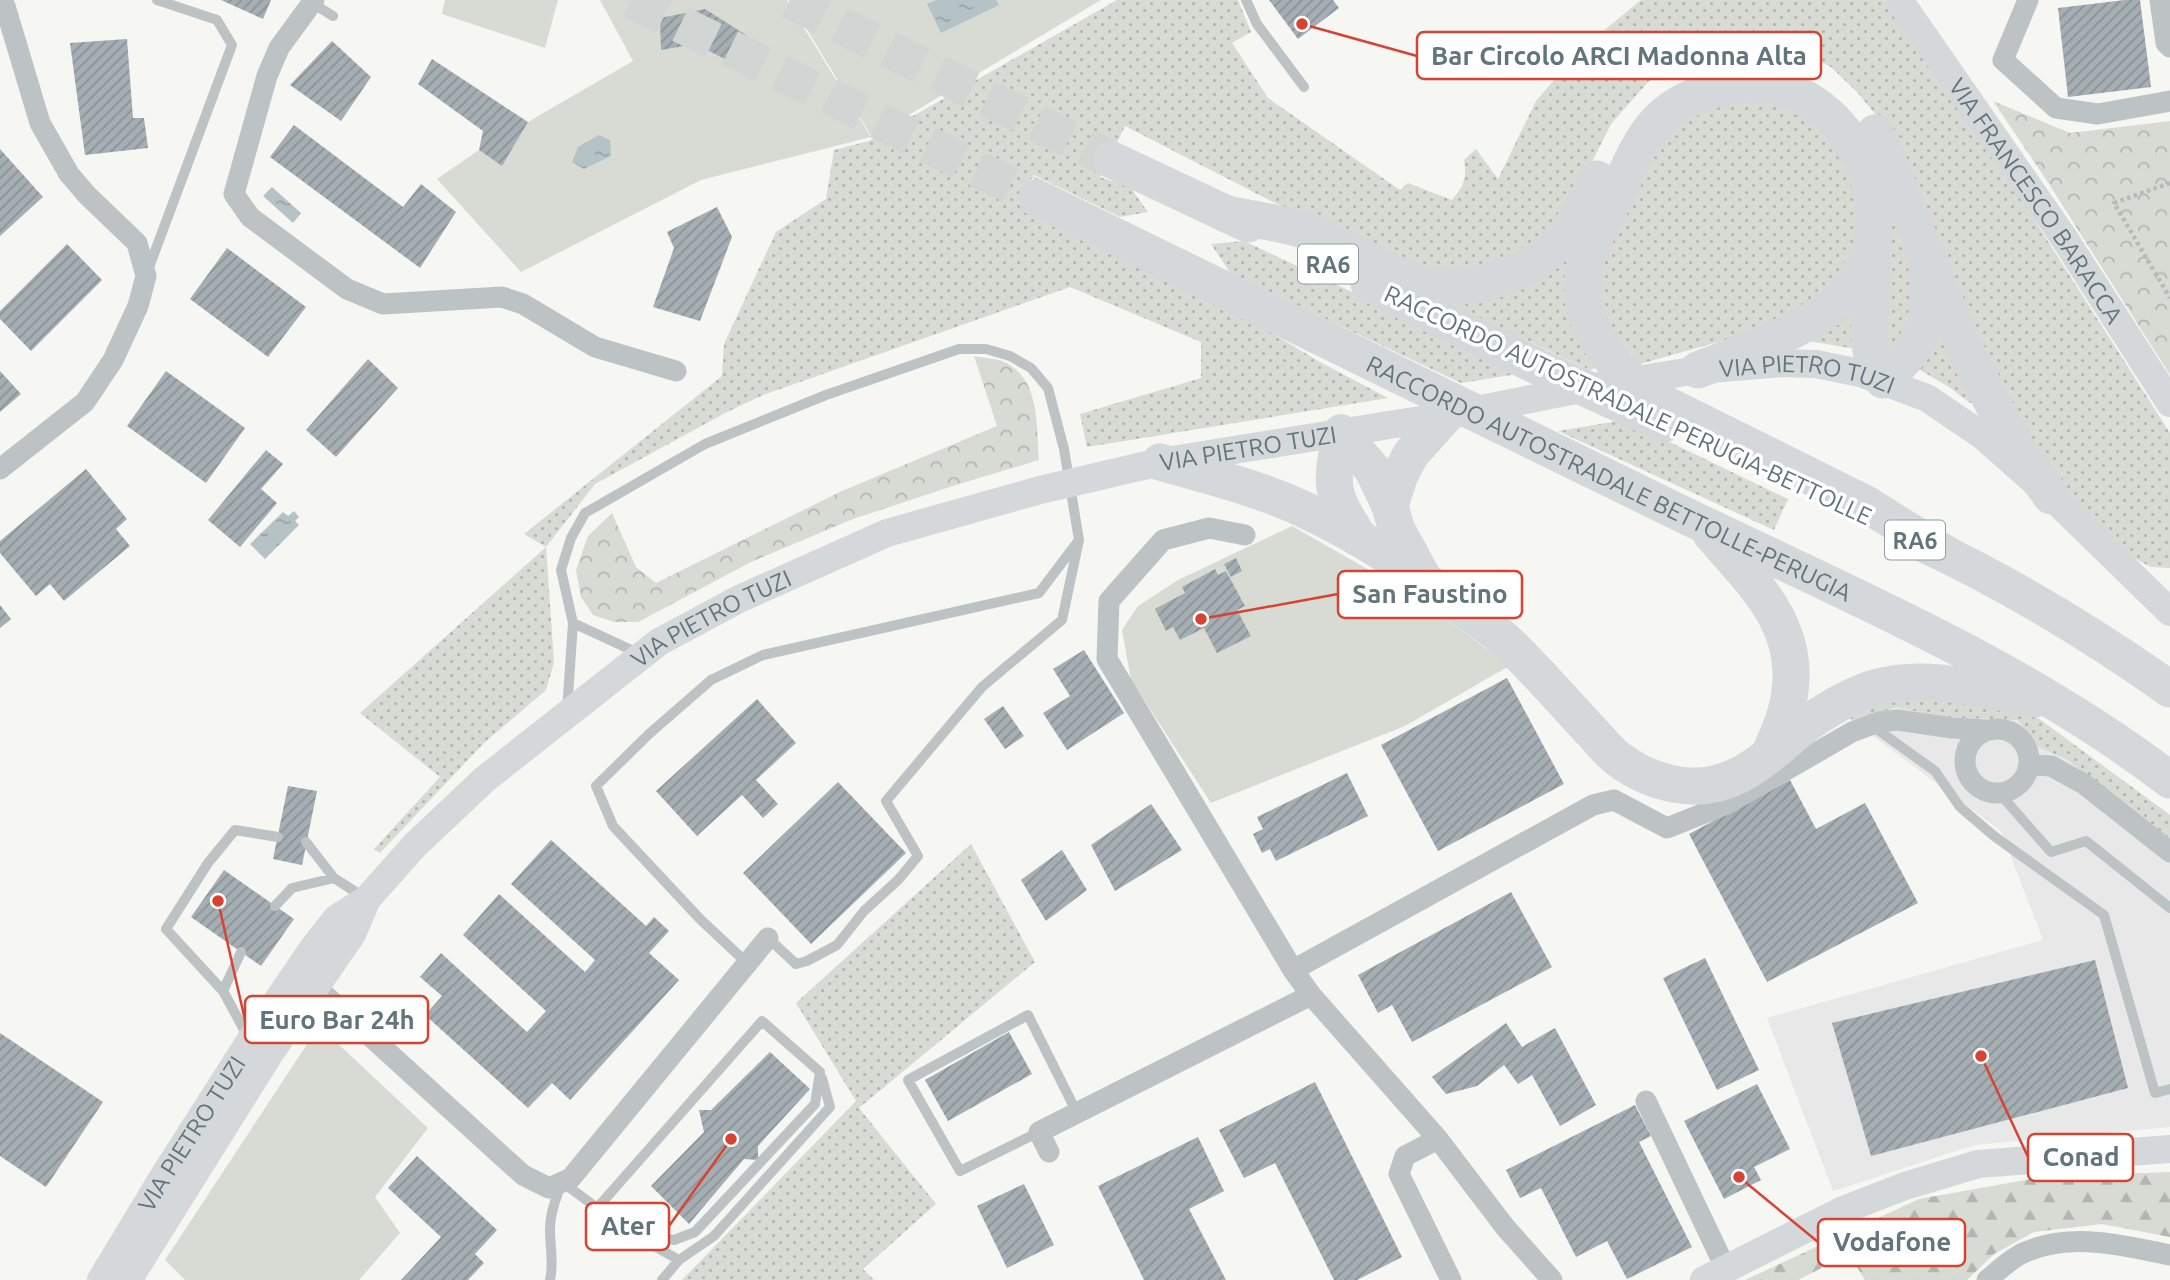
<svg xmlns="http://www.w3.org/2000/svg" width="2170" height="1280" font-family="Ubuntu,sans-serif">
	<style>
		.built { fill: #e7e8e7 }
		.grass { fill: url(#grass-dots) }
		.forest { fill: url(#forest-firs) }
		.park { fill: url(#park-crowns) }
		.garden { fill: #d7dbd3 }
		.water { fill: url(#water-ripples) }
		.building { fill: url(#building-hatch) }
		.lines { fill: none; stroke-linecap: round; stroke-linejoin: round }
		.highway-tunnel { stroke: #d1d6d5; stroke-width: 37; stroke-dasharray: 37 18; stroke-linecap: butt }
		.path { stroke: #b6babc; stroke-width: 4.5; stroke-dasharray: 3.5 3.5; stroke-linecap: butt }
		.lane { stroke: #bdc3c5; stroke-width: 10 }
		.street { stroke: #bdc3c5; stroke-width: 21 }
		.secondary { stroke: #d4d8da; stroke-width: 28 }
		.highway { stroke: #d4d8da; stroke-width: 37 }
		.labels { text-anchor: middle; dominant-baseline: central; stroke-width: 7; stroke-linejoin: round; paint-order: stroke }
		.shield { fill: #fff; stroke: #929ea3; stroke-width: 2 }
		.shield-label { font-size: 23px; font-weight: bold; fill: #63757c }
		.street-label { font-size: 24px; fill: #63757c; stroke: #fff }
		.leader { fill: none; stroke: #d74333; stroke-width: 2.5 }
		.callout-dot { fill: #d74333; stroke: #fff; stroke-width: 2.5 }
		.callout { fill: #fff; stroke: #d74333; stroke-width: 2.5 }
		.callout-label { font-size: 26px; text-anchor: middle; font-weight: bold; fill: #63757c }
	</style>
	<defs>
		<pattern id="grass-dots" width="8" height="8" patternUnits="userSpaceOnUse" patternTransform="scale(1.75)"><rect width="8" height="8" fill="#d7dbd3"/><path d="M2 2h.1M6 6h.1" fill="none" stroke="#b2b6b0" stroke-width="1.8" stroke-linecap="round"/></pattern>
		<pattern id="forest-firs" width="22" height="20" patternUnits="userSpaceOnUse" patternTransform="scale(1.75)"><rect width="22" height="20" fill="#d7dbd3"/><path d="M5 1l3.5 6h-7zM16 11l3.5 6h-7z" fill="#b2b6b0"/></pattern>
		<pattern id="park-crowns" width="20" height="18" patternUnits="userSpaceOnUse" patternTransform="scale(1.75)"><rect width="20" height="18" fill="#d7dbd3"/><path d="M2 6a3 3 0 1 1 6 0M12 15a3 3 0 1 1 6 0" fill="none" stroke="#b2b6b0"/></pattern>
		<pattern id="water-ripples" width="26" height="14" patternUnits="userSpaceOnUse" patternTransform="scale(1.75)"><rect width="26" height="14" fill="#b6c3c6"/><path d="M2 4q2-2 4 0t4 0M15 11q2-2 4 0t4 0" fill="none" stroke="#98a3a6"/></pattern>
		<pattern id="building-hatch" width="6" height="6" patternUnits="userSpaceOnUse" patternTransform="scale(1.75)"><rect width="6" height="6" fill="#a5aeb2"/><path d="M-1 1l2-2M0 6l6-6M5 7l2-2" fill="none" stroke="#8a9296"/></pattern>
	</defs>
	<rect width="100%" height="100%" fill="#f6f6f3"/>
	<path class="built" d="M1890,693L2038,718L2170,815V1127L1975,1145L1833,1191L1767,1018L2043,940L2001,831L1842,713Z"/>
	<path class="grass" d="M1117,0H1238L1251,32L1232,43L1268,98L1400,190L1408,183L1452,200C1464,186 1467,178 1464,160L1476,149L1498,179L1536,101L1579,51L1641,0H1884L2007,177L2170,433V568L2151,567L2130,556L2051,479L2029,451L1884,125L1857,92L1831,67L1805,54L1755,46L1712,49L1691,56L1649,81L1611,124L1583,180L1544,237L1474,275L1397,259L1271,201L1125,126L1100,177L1130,187L1148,212L1120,217L1034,175L1018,203L1270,332L1320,362L1388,398L1087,447L1080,414L1201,378V342L1070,287L763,395L727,412L595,484L546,547L554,662L546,690L484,743L380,853L374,849L440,777L360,713L546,547L524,534L722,376L724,344L776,232L826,199L834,150L869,141Z
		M1759,71C1799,76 1839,98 1863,131C1875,147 1881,167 1888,185C1906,230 1940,312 1897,352L1888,354L1883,349L1881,338C1883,293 1892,215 1878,174C1865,138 1839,105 1803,89C1739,62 1675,81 1635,139C1625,154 1617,173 1608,190C1598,212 1582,234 1577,257C1571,282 1571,312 1581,336C1585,346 1598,356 1597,367L1590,370L1457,308L1455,304L1458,300C1499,294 1537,281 1566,249C1580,233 1588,213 1597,194C1636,117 1664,72 1759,71Z
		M1753,98L1789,106L1844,153L1863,226L1847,274L1775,326L1640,364L1606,323L1598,280L1613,230L1666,134L1700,109Z
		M1244,241L1524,373L1461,383L1231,274L1211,244Z
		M1855,299L1856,349L1808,341Z
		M1936,318L1974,402L1970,403L1949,387L1913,366Z
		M1624,420L1788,499L1774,530L1558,431Z
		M1890,693L2007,703L2038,718L2170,815V839L2066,759L2038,747L2018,720L1940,717L1897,707L1854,722L1842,713Z
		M971,844L1035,962L859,1108L936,1204L863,1269L874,1280H682L856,1101L796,1003Z"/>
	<path class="forest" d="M2170,1172V1237L2102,1224L2034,1232L1994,1254L1967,1280H1865L1849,1254L1798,1280H1745L1919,1199L2042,1177Z"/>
	<path class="park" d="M1993,101L2070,133L2170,121V375L2047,181Z
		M974,356C983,358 994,358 1002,361C1041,377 1036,426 1039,460L959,484L853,519L751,562L638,622H614L593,615L581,597L576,570L588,536L612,513L636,567L656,583L842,491L997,426Z"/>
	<path class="garden" d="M445,0H558L545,48L442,14Z
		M600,0H787L871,137L701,180L521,272L437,179L479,150L502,166L528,122L633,61Z
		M789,0H1101L872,137Z
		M1292,526L1420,599L1509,666L1405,726L1211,803L1131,680L1122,630L1138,606L1178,580Z
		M319,1026L428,1128L375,1197L400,1233L359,1280H185L165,1260Z"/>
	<path class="water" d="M936,0H996L999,5L941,33L927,4Z
		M599,135L610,140L611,156L584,169L572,162L578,147Z
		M272,187L301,213L293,223L263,196Z
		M294,511L299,517L295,521L299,525L265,559L250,544L283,512L288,516Z"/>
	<path class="building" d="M221,0H271L263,19Z
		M1269,0H1333L1339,8L1298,39Z
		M2125,0H2140L2151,87L2068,97L2058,8Z
		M705,9L746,35L733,63L695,44L661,50L660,18Z
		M127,39L133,118H144L148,148L85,155L70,43Z
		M332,41L371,77L341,121L290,85Z
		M432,59L528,122L502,166L479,150L483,131L418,84Z
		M294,125L403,207L421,184L456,212L420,268L270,157Z
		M0,149L43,197L0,236Z
		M717,207L732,237L700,321L653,307L674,248L667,232Z
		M67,244L102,280L31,351L0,319V311Z
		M227,248L306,307L268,357L190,299Z
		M368,359L398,388L336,457L306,430Z
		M0,371L21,394L0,412Z
		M166,371L245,428L206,483L127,426Z
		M266,450L283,464L261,489L277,503L240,547L208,520Z
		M86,469L127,519L116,529L130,546L64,601L50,584L36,596L0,553V541Z
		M1236,558L1242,571L1231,577L1224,564Z
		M1215,569L1218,575L1226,571L1245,606L1237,610L1251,636L1217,653L1204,628L1180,640L1173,627L1166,631L1155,609L1185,593L1182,587Z
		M0,605L11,619L0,628Z
		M1084,650L1124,713L1067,750L1043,713L1070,696L1053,669Z
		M1507,678L1564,784L1438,851L1381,745Z
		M757,699L796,743L756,780L778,804L763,818L742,795L697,836L656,791Z
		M1003,706L1024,736L1005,749L984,719Z
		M1347,773L1368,816L1276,861L1270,849L1262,853L1253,834L1263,829L1257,817Z
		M1790,780L1816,829L1865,803L1918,903L1767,982L1689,834Z
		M838,782L906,853L811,944L743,873Z
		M288,786L317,791L302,865L273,859Z
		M1151,804L1182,850L1115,891L1091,845Z
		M551,840L646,926L654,917L669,931L649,953L679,980L570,1100L552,1083L528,1108L425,1015L442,996L420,977L441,953L527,1032L546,1011L463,935L499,894L585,972L595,960L511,884Z
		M1062,850L1087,890L1046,921L1021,880Z
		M224,870L294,919L261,966L191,917Z
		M1511,892L1552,967L1412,1042L1392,1005L1378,1013L1358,975Z
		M1705,958L1759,1070L1717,1090L1663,978Z
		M2095,960L2128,1088L1871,1156L1832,1023Z
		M1506,1023L1522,1047L1555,1028L1596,1105L1560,1126L1532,1075L1518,1084L1504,1065L1477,1086L1446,1094L1432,1077Z
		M1009,1032L1032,1074L948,1121L925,1080Z
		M0,1033L103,1102L46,1187L0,1156Z
		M770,1052L810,1089L758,1146V1160L744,1159L689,1224L651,1186L704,1132L699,1110H711Z
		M1315,1082L1402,1257L1357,1280H1334L1275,1163L1244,1178L1219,1130Z
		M1757,1084L1790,1149L1754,1167L1761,1180L1724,1199L1684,1121Z
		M1635,1105L1651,1136L1639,1142L1692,1247L1627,1279L1607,1241L1576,1257L1541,1188L1520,1198L1506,1170Z
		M1198,1137L1224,1191L1189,1209L1226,1280H1144L1098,1186Z
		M417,1156L497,1230L475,1254L484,1263L468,1280H401L441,1237L388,1188Z
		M1024,1184L1054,1245L1007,1268L977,1206Z"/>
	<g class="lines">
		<path class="highway-tunnel" d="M631,0L1037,198
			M790,0L1112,160"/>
		<path class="path" d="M2170,183L2114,203L2170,298"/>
		<path class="lane" d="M1246,0L1257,24L1304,87
			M312,3L333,16
			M148,270L232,45L217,20L157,0
			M573,623L640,654
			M567,711L573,623L561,570L571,538L585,513L705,444L826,395L959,349H986L1010,356L1031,368L1048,388L1064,449L1079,540
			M1871,725L1935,771L1960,807L1994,836L2104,915L2155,1093L2170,1089
			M1999,793L2051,852L2086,841L2170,908
			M306,842L334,878
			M275,906L292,888L334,878L365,898
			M241,952L223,991L248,1037
			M748,964L700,919L613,826L596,786L649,734L711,680L763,655L1039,593L1079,540L1062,620L982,687L886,801L918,856L898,880L864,911L837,945L807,961L796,964L768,938
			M223,991L166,929L208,863L235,830L278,837
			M1039,1132L960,1171L908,1080L1028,1015L1077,1113
			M640,1238L679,1260L714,1236L830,1107L822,1078
			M550,1280C554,1263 550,1247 550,1230C550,1213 556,1198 562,1182L631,1233L674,1240L695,1232L815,1104L820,1072L762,1021L598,1207
			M662,1280L679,1260"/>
		<path class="street" d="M314,0L279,48L267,76L234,194L250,217L347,289L383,304L502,297L523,304L595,347L676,371
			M2028,0L2003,60L2056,108L2098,114L2170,101
			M2160,0L2166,43L2170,47
			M0,469L85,402L113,360L138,306L146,276L137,243L87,195L69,174L40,123L5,6
			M1245,535L1209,528L1163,540L1109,601L1107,659L1293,970L1311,995L1438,1139L1505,1227L1552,1280
			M1965 761a32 32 0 1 1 64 0a32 32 0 1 1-64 0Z
			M2030,765L2051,766L2084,784L2170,852
			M1293,970L1593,805L1614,800L1667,828L1727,804L1852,732L1879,722L1898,720L1952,728L1986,730
			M316,987L523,1175L549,1188L571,1178L768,938
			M1646,1101L1726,1269
			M1438,1139L1405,1156L1399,1174L1451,1280
			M1049,1152L1039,1132L1311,995
			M1987,1280C1998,1271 2008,1261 2021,1254C2069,1231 2121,1245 2170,1255"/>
		<g class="secondary">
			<path id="s1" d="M1899,0L2064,238L2170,403"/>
			<path id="s2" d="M101,1280L165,1174L250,1041L314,947L337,918L367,899L415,845L485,779L659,642L739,599L887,533L1040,490L1160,462L1445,416L1581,389L1698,370L1781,363L1816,364L1860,373L1927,398L1983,436L2051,496L2170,612"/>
			<path d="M128,1280L270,1053L352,934L367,899"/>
			<path d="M1704,1280L1843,1210L1905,1186L1978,1164L2170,1149"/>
		</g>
		<g class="highway">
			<path d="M1875,133L1881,144L1964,347L2013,443L2051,496"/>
			<path d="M1112,160L1248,224"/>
			<path id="s3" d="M1037,198C1251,305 1466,410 1682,514C1849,595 2021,666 2170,780"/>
			<path d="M1227,214C1254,220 1284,223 1310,232C1341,244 1370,263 1401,276C1457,299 1527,281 1566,234C1579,218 1588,198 1597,179"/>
			<path d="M1926,253C1930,316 1933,336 1883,380L1872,356L1869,339L1874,206C1863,123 1791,62 1707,92C1689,98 1670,108 1657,122C1637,143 1626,176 1613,201C1603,222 1590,242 1585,265C1571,319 1611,364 1649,396L1866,504L1949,556"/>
			<path d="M1369,284L1543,369L1664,424"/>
			<path d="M1698,370C1736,355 1798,333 1830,308C1848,294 1861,273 1869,252"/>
			<path d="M1341,433L1373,470L1390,506L1396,528L1422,576"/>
			<path d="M1341,433C1330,487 1330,493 1360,539"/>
			<path d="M1160,462C1208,476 1259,488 1305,510C1364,537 1419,575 1471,614C1483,623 1497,632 1508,643C1536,670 1562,700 1588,728C1598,738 1607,750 1617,758C1635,772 1658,782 1680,785C1734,793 1766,757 1804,726C1824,711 1845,699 1868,690C1923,671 1980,690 2035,699"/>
			<path d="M1390,506L1399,477L1411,454L1445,416"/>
			<path d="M1711,534C1754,584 1802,626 1789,698C1786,718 1777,737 1769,755"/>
			<path d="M1926,545C2012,585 2093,635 2170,689"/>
		</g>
	</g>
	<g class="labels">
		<g class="shield">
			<rect x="1298" y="244.5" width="60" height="39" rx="5"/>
			<rect x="1885" y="520.5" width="60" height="39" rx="5"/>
		</g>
		<g class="shield-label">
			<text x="1328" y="264">RA6</text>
			<text x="1915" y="540">RA6</text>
		</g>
		<g class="street-label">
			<text stroke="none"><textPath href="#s1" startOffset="243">VIA FRANCESCO BARACCA</textPath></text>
			<text stroke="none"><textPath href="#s2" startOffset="2049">VIA PIETRO TUZI</textPath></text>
			<text transform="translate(1628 405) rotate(25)">RACCORDO AUTOSTRADALE PERUGIA-BETTOLLE</text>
			<text stroke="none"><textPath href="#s2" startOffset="1482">VIA PIETRO TUZI</textPath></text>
			<text stroke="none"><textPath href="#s3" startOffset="637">RACCORDO AUTOSTRADALE BETTOLLE-PERUGIA</textPath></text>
			<text stroke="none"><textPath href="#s2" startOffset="915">VIA PIETRO TUZI</textPath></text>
			<text stroke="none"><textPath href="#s2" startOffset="172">VIA PIETRO TUZI</textPath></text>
		</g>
	</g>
	<path class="leader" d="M1302 24L1417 56M1201 619L1338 594M218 901L245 1020M1981 1056L2028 1157M731 1139L669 1226M1739 1177L1818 1242"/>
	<g class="callout-dot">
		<circle cx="1302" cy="24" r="7"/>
		<circle cx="1201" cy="619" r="7"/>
		<circle cx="218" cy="901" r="7"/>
		<circle cx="1981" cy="1056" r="7"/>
		<circle cx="731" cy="1139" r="7"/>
		<circle cx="1739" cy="1177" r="7"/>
	</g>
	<g class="callout">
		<rect x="1417" y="32" width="404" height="47" rx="7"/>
		<rect x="1338" y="571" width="184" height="47" rx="7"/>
		<rect x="245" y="996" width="183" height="47" rx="7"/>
		<rect x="2028" y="1134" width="105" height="47" rx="7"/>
		<rect x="586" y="1203" width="83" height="47" rx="7"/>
		<rect x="1818" y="1219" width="147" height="47" rx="7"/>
	</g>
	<g class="callout-label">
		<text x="1619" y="65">Bar Circolo ARCI Madonna Alta</text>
		<text x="1430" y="603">San Faustino</text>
		<text x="337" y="1029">Euro Bar 24h</text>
		<text x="2081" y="1166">Conad</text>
		<text x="628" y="1235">Ater</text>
		<text x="1892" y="1251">Vodafone</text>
	</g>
</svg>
